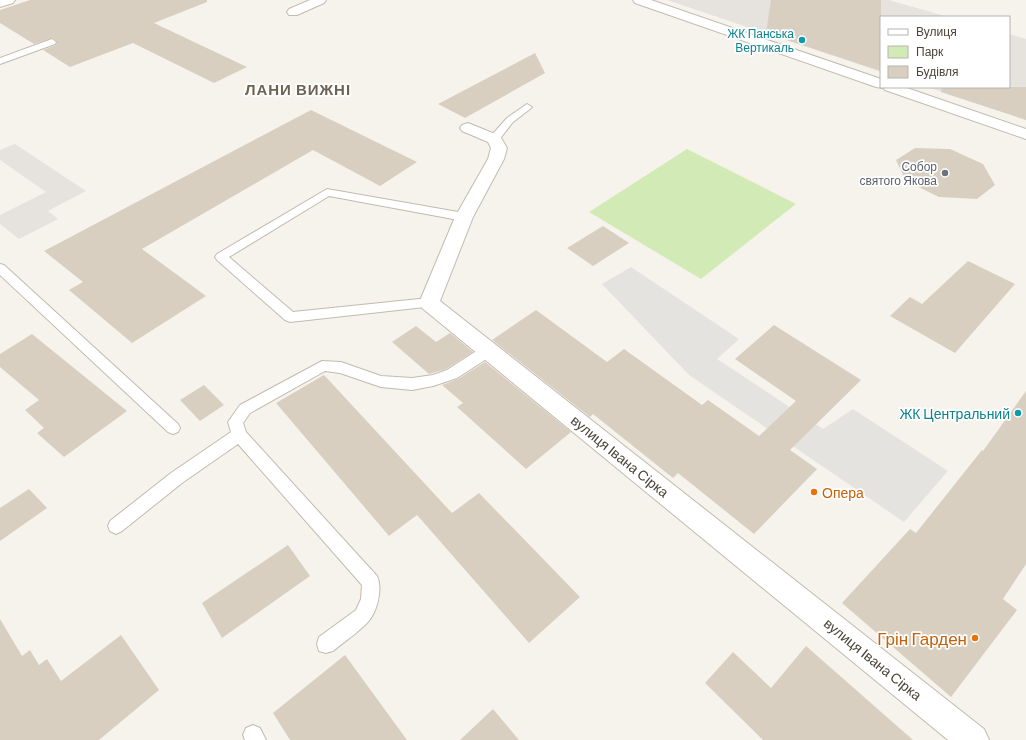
<svg xmlns="http://www.w3.org/2000/svg" width="1026" height="740" font-family="Barlow,sans-serif">
	<style>
		.industrial { fill: #e6e2dd }
		.green { fill: #d2eab5 }
		.parking { fill: #e5e3e0 }
		.building { fill: #d8cfc1 }
		.lines { fill: none; stroke-linecap: round; stroke-linejoin: round }
		.service-casing { stroke: #c2bbae; stroke-width: 2 }
		.minor-casing { stroke: #c2bbae; stroke-width: 2 }
		.tertiary-casing { stroke: #c2bbae; stroke-width: 2 }
		.service { fill: #fff; fill-rule: evenodd }
		.minor { fill: #fff; fill-rule: evenodd }
		.tertiary { fill: #fff; fill-rule: evenodd }
		.culture-dot { fill: #0f9aa8; stroke: #fff; stroke-width: 1.5 }
		.worship-dot { fill: #6b7280; stroke: #fff; stroke-width: 1.5 }
		.food-dot { fill: #e8710a; stroke: #fff; stroke-width: 1.5 }
		.labels { text-anchor: middle; dominant-baseline: central; stroke-width: 3.5; stroke-linejoin: round; paint-order: stroke }
		.far-culture-label { font-size: 12px; fill: #0d838f; stroke: #fff; text-anchor: end }
		.far-worship-label { font-size: 12px; fill: #5b616d; stroke: #fff; text-anchor: end }
		.culture-label { font-size: 14px; fill: #0d838f; stroke: #fff; text-anchor: end }
		.street-label { font-size: 14px; fill: #4b4439; stroke: #fff }
		.food-label { font-size: 14px; fill: #c56008; stroke: #fff; text-anchor: start }
		.far-district-label { font-size: 15px; font-weight: bold; letter-spacing: 1px; fill: #6e6250; stroke: #fff }
		.near-food-label { font-size: 17px; fill: #c56008; stroke: #fff; text-anchor: end }
	</style>
	<rect width="100%" height="100%" fill="#f6f3ec"/>
	<path class="industrial" d="M667,0H889L948,17H881V72Z
		M1009,34L1026,39V120L927,87H1009Z
		M15,144L86,191L48,211L58,219L19,239L0,224V215L46,192L0,160V150Z"/>
	<path class="green" d="M687,149L796,204L701,279L589,212Z"/>
	<path class="parking" d="M631,267L739,339L717,359L823,429L853,409L948,471L904,522L689,375L602,284Z"/>
	<path class="building" d="M30,0H207V2L154,23L247,67L214,83L133,43L70,67L43,50L56,45L57,42L53,38L34,44L0,23V10Z
		M771,0H881V71L766,33Z
		M535,53L545,73L465,118L438,104Z
		M942,87H1026V120L941,92Z
		M311,110L417,162L380,186L313,150L142,249L206,296L132,343L69,290L83,282L44,251Z
		M915,148L950,149L983,164L995,185L977,199L939,197L906,181L896,160Z
		M603,226L629,243L593,266L567,248Z
		M968,261L1015,284L955,353L890,316L910,297L922,304Z
		M536,310L607,362L624,349L702,405L708,400L759,436L796,401L735,359L774,325L861,380L790,450L817,469L754,534L678,473L673,478L593,414L590,417L492,340Z
		M416,326L436,342L450,333L473,352L446,369L429,374L392,342Z
		M32,334L127,411L64,457L37,433L44,428L25,410L39,400L0,367V354Z
		M485,362L571,432L526,469L457,407L463,403L442,385L458,379Z
		M324,375L452,513L479,493L580,597L529,643L417,515L389,536L276,403Z
		M204,385L224,405L200,421L180,400Z
		M1026,391V564L1003,599L1017,610L951,697L842,603L910,529L916,533L982,450L983,451Z
		M29,489L47,508L0,541V508Z
		M288,545L310,576L222,638L202,603Z
		M0,619L22,656L30,650L39,665L47,659L61,681L121,635L159,690L99,740H0Z
		M806,646L913,740H763L705,683L733,652L771,688Z
		M345,655L407,740H290L273,713Z
		M493,709L519,740H460Z"/>
	<g class="lines">
		<g class="service-casing">
			<path id="service" d="M52,39L56,42L55,44L0,64V58Z
				M527,104L532,107L530,109L513,122L498,141H490L489,139L490,137L507,118Z
				M327,189L464,213L468,214L470,217L468,220L464,221L329,196L229,257L293,312L429,298L434,300L435,303L434,306L290,322L285,320L217,260L215,257L217,254Z
				M0,264L4,265L178,424L180,428L178,432L173,434L168,432L0,275Z
				M489,345L494,346L496,350L494,354L457,378L433,386L412,390L381,387L340,373L325,371L250,413L243,423L246,432L377,576C383,589 377,613 367,623C357,633 344,642 333,651L326,653L319,651L317,644L319,637L356,610L361,599L362,585L238,444L182,483L122,531L116,534L110,531L108,526L110,521L171,473L231,432L228,422L240,405L322,361L341,362L381,376L412,378L433,375L447,370L484,346Z
				M253,725L260,728L266,740H245L243,735L246,728Z"/>
		</g>
		<g class="minor-casing">
			<path id="minor" d="M0,0H15L13,3L0,7Z
				M310,0H326L324,3L297,15H289L287,12L289,9Z
				M468,123L500,136L507,148L504,159L473,217L440,301L984,729L989,740H948L422,308L419,303L455,217L488,159L491,148L488,142L462,131L460,128L462,125Z"/>
		</g>
		<g class="tertiary-casing">
			<path id="tertiary" d="M633,0H651L881,79V87H904L1026,129V139L885,90L883,88L876,87L635,3Z"/>
		</g>
		<use href="#service" class="service"/>
		<use href="#minor" class="minor"/>
		<use href="#tertiary" class="tertiary"/>
	</g>
	<g class="culture-dot">
		<circle cx="802" cy="40" r="4"/>
		<circle cx="1018" cy="413" r="4"/>
	</g>
	<circle class="worship-dot" cx="945" cy="173" r="4"/>
	<g class="food-dot">
		<circle cx="814" cy="492" r="4"/>
		<circle cx="975" cy="638" r="4"/>
	</g>
	<g class="labels">
		<g class="far-culture-label">
			<text x="794" y="33">ЖК Панська<tspan x="794" dy="14">Вертикаль</tspan></text>
		</g>
		<g class="far-worship-label">
			<text x="937" y="166">Собор<tspan x="937" dy="14">святого Якова</tspan></text>
		</g>
		<g class="culture-label">
			<text x="1010" y="413">ЖК Центральний</text>
		</g>
		<g class="street-label">
			<text transform="translate(620 456) rotate(39)">вулиця Івана Сірка</text>
			<text transform="translate(873 659) rotate(39)">вулиця Івана Сірка</text>
		</g>
		<g class="food-label">
			<text x="822" y="492">Опера</text>
		</g>
		<g class="far-district-label">
			<text x="298" y="89">ЛАНИ ВИЖНІ</text>
		</g>
		<g class="near-food-label">
			<text x="967" y="638">Грін Гарден</text>
		</g>
	</g>
	<rect x="880" y="16" width="130" height="72" fill="#ffffff" stroke="#b7b4b0"/>
	<rect x="888" y="29" width="20" height="6" fill="#ffffff" stroke="#b7b4b0"/>
	<text x="916" y="36" font-size="12" fill="#4b4439">Вулиця</text>
	<rect x="888" y="46" width="20" height="12" fill="#d2eab5" stroke="#b7b4b0"/>
	<text x="916" y="56" font-size="12" fill="#4b4439">Парк</text>
	<rect x="888" y="66" width="20" height="12" fill="#d8cfc1" stroke="#b7b4b0"/>
	<text x="916" y="76" font-size="12" fill="#4b4439">Будівля</text>
</svg>
